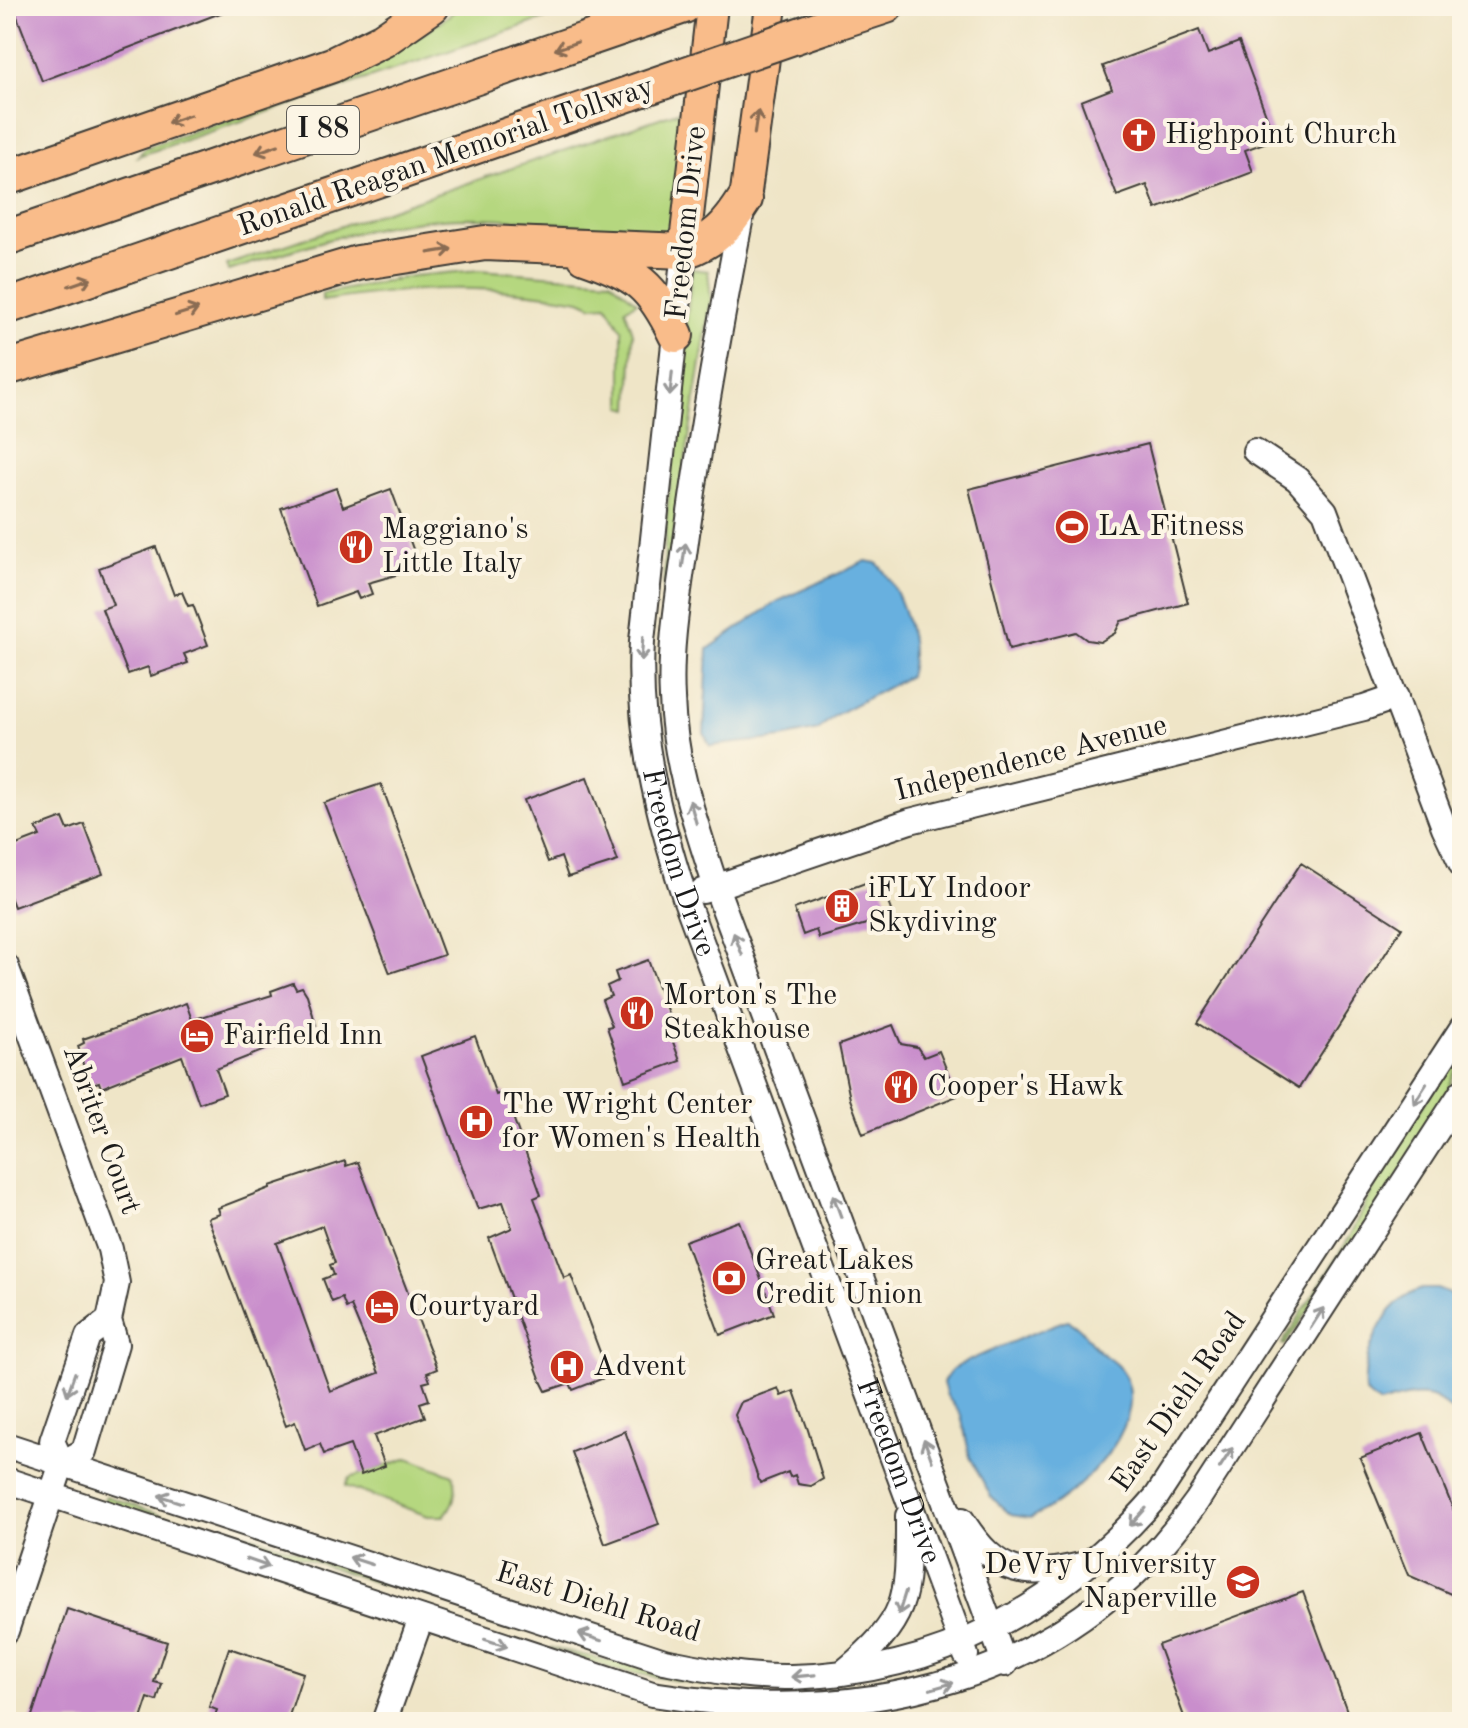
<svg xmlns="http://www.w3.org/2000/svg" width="1468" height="1728" font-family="'Old Standard TT',serif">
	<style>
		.green { fill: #b5d77f; stroke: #687a4e; stroke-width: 2 }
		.water { fill: #68b0df; stroke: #42667e; stroke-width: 2 }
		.building { fill: #c98ecc; fill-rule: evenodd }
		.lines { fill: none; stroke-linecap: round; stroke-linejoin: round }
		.minor-casing { stroke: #3c3a36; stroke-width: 28 }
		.major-casing { stroke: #3c3a36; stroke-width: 34 }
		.highway-casing { stroke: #3c3a36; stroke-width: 38 }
		.minor { stroke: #fff; stroke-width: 24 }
		.major { stroke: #f9bc8a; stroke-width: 30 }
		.highway { stroke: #f9bc8a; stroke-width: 34 }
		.highway-bridge-casing { stroke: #3c3a36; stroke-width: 38; stroke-linecap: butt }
		.highway-bridge { stroke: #f9bc8a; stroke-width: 34 }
		.oneway { stroke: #8a6c53 }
		.oneway2 { stroke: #999 }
		.labels { text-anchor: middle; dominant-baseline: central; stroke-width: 8; stroke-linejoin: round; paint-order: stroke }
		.shield { fill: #fcf5e5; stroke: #5f5d58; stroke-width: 2 }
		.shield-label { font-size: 28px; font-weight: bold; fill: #1c1c1c }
		.poi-label { font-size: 30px; fill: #1c1c1c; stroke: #fcf5e5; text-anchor: start }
		.street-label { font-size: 30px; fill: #1c1c1c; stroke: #fcf5e5 }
	</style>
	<rect width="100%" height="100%" fill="#fcf5e5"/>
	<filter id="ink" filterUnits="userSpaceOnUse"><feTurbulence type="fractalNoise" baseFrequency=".0125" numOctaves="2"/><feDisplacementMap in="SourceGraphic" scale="16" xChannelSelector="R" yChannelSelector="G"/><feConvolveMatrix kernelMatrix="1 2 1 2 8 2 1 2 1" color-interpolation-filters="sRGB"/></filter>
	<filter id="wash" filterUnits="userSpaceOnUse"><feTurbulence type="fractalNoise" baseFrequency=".006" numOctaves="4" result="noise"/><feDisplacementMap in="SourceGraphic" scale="32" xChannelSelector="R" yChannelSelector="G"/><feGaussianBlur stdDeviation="1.8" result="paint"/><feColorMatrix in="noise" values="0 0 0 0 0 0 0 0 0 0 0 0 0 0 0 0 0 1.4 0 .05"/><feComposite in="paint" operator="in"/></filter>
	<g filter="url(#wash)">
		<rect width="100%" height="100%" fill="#efe5c7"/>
		<path class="green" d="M461,6H582L138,156L145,148C255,109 370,80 461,6Z
			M686,109L673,228H667L665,236C600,229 534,218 469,218C386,218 306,245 229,271L227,265Z
			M692,269L708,271L711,300L663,600L666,521Z
			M479,270L610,280L637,302L625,309L633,333L630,409L622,407V330L607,305L593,306L580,300C486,284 417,286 322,301V294L413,276Z
			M1462,1045C1462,1098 1321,1289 1285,1345L1282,1344L1351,1235L1384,1166Z
			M408,1458L453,1475C459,1490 454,1504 444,1516H428L345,1486L349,1478Z
			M106,1496L168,1517L245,1533L384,1580L383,1585L304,1558L223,1541L103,1502Z
			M550,1648L704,1681V1685L615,1670Z"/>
		<path class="water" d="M866,561L877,563C901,589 919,642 909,676L835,715L818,730L782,738L710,746L704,733L708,649L778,601Z
			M1422,1289H1437L1462,1299V1423C1434,1387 1419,1393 1379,1404L1365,1392C1362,1354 1383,1301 1422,1289Z
			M1068,1320C1081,1327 1086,1336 1094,1346C1104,1357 1119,1363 1125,1376C1151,1428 1073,1500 1030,1518L1011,1515L991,1497L970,1457L961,1415L947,1396L943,1383C946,1377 949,1372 955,1368C962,1362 1061,1321 1068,1320Z"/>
		<g id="blocks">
			<path class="building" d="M13,6H236V7L42,81Z
				M1199,30L1208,54L1239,42L1275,139L1245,150L1253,172L1156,209L1147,185L1117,196L1081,101L1112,89L1103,66Z
				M1148,444L1188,603L1121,621L1115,633L1100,642L1087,640L1076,632L1009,649L969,489Z
				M336,488L343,507L391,489L420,568L368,583L372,594L359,599L356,592L317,606L281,508Z
				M156,547L174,595L182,592L188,606L193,605L208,645L184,654L188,663L151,676L148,667L128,674L102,609L113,605L99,568Z
				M587,777L618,861L568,877L561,857L548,862L524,800Z
				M381,784L444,955L390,973L324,803Z
				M63,818L68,830L84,824L103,874L14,907L6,886V849L40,836L36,828Z
				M1301,863L1402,928L1299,1088L1197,1023Z
				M879,878L893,916L819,938L816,930L803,935L794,909Z
				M648,960L674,1029L669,1031L680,1061L625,1081L607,1027L612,1026L602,1000L611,996L607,986L618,981L615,972Z
				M293,983L296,989L302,987L307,995L316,1025L310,1028L311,1032L216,1069L225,1094L199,1103L182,1056L101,1088L99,1082L92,1084L86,1075L78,1046L84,1043L83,1039L186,1003L192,1020L272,995L271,991Z
				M893,1025L901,1044L917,1047L924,1057L939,1051L957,1096L863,1134L850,1099L839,1045Z
				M475,1036L496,1095L504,1092L541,1195L534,1198L564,1278L571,1275L609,1376L573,1390L570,1383L546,1391L541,1381L489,1238L512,1228L503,1202L478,1209L421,1056Z
				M345,1161L346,1166L358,1162L437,1369L427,1373L430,1381L423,1383L429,1400L420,1403L425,1417L374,1436L385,1466L361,1475L350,1445L324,1454L320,1444L305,1450L295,1422L286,1426L208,1218L220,1214L218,1208L270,1188V1186ZM322,1226L335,1263L330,1265L334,1275L323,1279L332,1302L342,1298L346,1308L351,1306L379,1373L330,1391L277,1243Z
				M739,1221L774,1314L720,1335L685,1241Z
				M778,1388L781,1396L794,1391L808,1430L823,1479L811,1486L798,1484L795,1475L790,1477L788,1472L760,1483L735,1415L741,1402Z
				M625,1431L659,1524L605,1544L572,1452Z
				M1422,1433L1454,1511L1462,1515V1599L1408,1575L1360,1458Z
				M1303,1592L1351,1722H1186L1158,1645Z
				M67,1609L167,1642L154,1682L162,1684L157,1701L148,1698L140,1722H30Z
				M229,1648L303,1673L287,1722H213L217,1710L209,1707Z"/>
		</g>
	</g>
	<g filter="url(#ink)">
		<use href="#blocks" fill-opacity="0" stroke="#3c3a36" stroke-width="2"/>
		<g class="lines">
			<g class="minor-casing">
				<g id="minor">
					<path d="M743,206C722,317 701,429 686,541C679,593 669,646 672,698C674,763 696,825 716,887L1005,1664"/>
					<path id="s1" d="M684,251L642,641C637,732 657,812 685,898L966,1655"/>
					<path d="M1255,451L1297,479L1325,511L1444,827L1462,865"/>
					<path d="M703,891L910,821L1364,708L1396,697"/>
					<path d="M6,966L110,1249L117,1283L109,1320L116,1344L84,1451L62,1463L6,1631"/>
					<path d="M6,1445L664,1661C705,1669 748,1678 791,1677C939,1673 1061,1607 1157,1496L1462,1028"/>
					<path d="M62,1463L52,1441L88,1336L109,1320"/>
					<path d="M6,1480L652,1694C865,1728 1068,1684 1197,1501L1462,1092"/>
					<path d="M962,1520C998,1577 1024,1578 1086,1564"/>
					<path d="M844,1672C910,1617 908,1599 908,1516"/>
					<path d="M384,1722L421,1618"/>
				</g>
			</g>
			<g class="major-casing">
				<path id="major" d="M745,199L771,6
					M684,251L712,6"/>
			</g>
			<g class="highway-casing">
				<path id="highway" d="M828,25L886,6
					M6,178L332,65L383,40L432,6
					M6,238L684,6
					M585,256C637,274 652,285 676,335
					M6,307L631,93
					M6,368L358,263L485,243L684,251C715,241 728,226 745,199"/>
			</g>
			<use href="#minor" class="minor"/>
			<use href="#major" class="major"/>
			<use href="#highway" class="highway"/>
			<g class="highway-bridge-casing">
				<path id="highway-bridge" d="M631,93L828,25"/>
			</g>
			<use href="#highway-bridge" class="highway-bridge"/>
		</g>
		<defs><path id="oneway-shaft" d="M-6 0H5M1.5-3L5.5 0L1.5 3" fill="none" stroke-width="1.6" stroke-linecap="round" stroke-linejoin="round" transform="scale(2)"/></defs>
		<g class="oneway">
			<use href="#oneway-shaft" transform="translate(566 46) rotate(161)"/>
			<use href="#oneway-shaft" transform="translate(179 119) rotate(161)"/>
			<use href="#oneway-shaft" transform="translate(756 122) rotate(-82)"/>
			<use href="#oneway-shaft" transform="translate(267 149) rotate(161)"/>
			<use href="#oneway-shaft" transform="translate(440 251) rotate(-9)"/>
			<use href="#oneway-shaft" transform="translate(80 282) rotate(-19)"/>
			<use href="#oneway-shaft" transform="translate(187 312) rotate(-17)"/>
		</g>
		<g class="oneway2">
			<use href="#oneway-shaft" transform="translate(671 384) rotate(96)"/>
			<use href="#oneway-shaft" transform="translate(684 555) rotate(-82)"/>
			<use href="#oneway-shaft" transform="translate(642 649) rotate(94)"/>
			<use href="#oneway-shaft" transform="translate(693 812) rotate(-106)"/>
			<use href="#oneway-shaft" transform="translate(738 944) rotate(-111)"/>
			<use href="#oneway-shaft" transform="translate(1420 1094) rotate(123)"/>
			<use href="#oneway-shaft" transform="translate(837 1206) rotate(-110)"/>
			<use href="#oneway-shaft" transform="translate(1317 1318) rotate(-57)"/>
			<use href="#oneway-shaft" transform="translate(71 1384) rotate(109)"/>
			<use href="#oneway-shaft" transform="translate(928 1450) rotate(-110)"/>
			<use href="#oneway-shaft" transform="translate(1226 1458) rotate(-57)"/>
			<use href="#oneway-shaft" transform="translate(170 1499) rotate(-162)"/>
			<use href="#oneway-shaft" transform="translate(1138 1517) rotate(132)"/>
			<use href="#oneway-shaft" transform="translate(361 1561) rotate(-162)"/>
			<use href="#oneway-shaft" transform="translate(258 1563) rotate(19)"/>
			<use href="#oneway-shaft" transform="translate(902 1603) rotate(107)"/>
			<use href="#oneway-shaft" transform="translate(590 1637) rotate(-162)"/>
			<use href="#oneway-shaft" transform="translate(496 1643) rotate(18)"/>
			<use href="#oneway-shaft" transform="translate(803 1676) rotate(175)"/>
			<use href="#oneway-shaft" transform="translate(942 1686) rotate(-16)"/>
		</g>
	</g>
	<defs>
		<g id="church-disc" transform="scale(1.8)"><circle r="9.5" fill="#c8321e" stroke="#fcf5e5"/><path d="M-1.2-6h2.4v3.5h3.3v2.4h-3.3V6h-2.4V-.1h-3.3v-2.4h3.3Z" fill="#fff"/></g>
		<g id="stadium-disc" transform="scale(1.8)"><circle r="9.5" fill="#c8321e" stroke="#fcf5e5"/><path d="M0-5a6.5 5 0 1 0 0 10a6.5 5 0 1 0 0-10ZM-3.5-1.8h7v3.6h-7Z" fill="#fff"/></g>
		<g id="restaurant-disc" transform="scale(1.8)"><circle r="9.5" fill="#c8321e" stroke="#fcf5e5"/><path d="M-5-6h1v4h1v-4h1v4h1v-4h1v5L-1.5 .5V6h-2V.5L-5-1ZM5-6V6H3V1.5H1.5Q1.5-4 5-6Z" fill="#fff"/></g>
		<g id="building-disc" transform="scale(1.8)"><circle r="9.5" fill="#c8321e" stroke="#fcf5e5"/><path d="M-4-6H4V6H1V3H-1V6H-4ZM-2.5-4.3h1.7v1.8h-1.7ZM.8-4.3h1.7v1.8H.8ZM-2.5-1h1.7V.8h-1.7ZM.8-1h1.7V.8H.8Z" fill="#fff"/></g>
		<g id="hotel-disc" transform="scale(1.8)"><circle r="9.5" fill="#c8321e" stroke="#fcf5e5"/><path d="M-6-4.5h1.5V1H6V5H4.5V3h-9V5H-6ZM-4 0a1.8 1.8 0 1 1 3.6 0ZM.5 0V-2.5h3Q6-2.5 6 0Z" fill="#fff"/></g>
		<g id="hospital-disc" transform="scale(1.8)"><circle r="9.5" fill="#c8321e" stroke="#fcf5e5"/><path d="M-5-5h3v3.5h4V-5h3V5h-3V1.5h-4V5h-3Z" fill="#fff"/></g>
		<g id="bank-disc" transform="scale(1.8)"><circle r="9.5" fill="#c8321e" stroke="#fcf5e5"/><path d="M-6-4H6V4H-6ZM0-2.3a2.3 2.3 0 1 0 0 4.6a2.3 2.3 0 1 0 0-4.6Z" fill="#fff"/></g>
		<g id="university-disc" transform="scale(1.8)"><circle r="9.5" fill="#c8321e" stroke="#fcf5e5"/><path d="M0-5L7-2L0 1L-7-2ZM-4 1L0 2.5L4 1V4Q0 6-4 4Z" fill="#fff"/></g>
	</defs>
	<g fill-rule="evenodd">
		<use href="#church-disc" x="1139" y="135"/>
		<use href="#stadium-disc" x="1072" y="527"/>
		<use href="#restaurant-disc" x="356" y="547"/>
		<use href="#building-disc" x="842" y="906"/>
		<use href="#restaurant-disc" x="637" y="1013"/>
		<use href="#hotel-disc" x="197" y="1036"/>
		<use href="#restaurant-disc" x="901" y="1087"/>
		<use href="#hospital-disc" x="476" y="1122"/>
		<use href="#bank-disc" x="729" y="1278"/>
		<use href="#hotel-disc" x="382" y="1307"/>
		<use href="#hospital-disc" x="567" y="1367"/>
		<use href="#university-disc" x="1243" y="1582"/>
	</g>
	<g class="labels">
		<rect class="shield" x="287" y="106" width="72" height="48" rx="6"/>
		<g class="shield-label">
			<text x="323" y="130">I 88</text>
		</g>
		<g class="poi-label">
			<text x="1165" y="135">Highpoint Church</text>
			<text x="1098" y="527">LA Fitness</text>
			<text x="382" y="530">Maggiano's<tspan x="382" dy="34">Little Italy</tspan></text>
			<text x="868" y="889">iFLY Indoor<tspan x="868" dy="34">Skydiving</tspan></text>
			<text x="663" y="996">Morton's The<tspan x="663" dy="34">Steakhouse</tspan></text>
			<text x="223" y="1036">Fairfield Inn</text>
			<text x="927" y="1087">Cooper's Hawk</text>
			<text x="502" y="1105">The Wright Center<tspan x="502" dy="34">for Women's Health</tspan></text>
			<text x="755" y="1261">Great Lakes<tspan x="755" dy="34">Credit Union</tspan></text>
			<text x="408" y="1307">Courtyard</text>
			<text x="593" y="1367">Advent</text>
			<text x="1217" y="1565" text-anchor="end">DeVry University<tspan x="1217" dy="34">Naperville</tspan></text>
		</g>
		<g class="street-label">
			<text transform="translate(446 157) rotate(-19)">Ronald Reagan Memorial Tollway</text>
			<text transform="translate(687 223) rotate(-84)">Freedom Drive</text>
			<text transform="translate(1031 759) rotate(-14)">Independence Avenue</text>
			<text stroke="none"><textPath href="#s1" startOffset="618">Freedom Drive</textPath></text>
			<text transform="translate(101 1130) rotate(70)">Abriter Court</text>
			<text transform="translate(1179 1402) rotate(-55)">East Diehl Road</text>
			<text stroke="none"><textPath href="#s1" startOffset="1266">Freedom Drive</textPath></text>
			<text transform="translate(598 1603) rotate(17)">East Diehl Road</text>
		</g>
	</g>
	<rect width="1468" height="1728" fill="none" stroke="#fcf5e5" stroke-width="32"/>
</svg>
